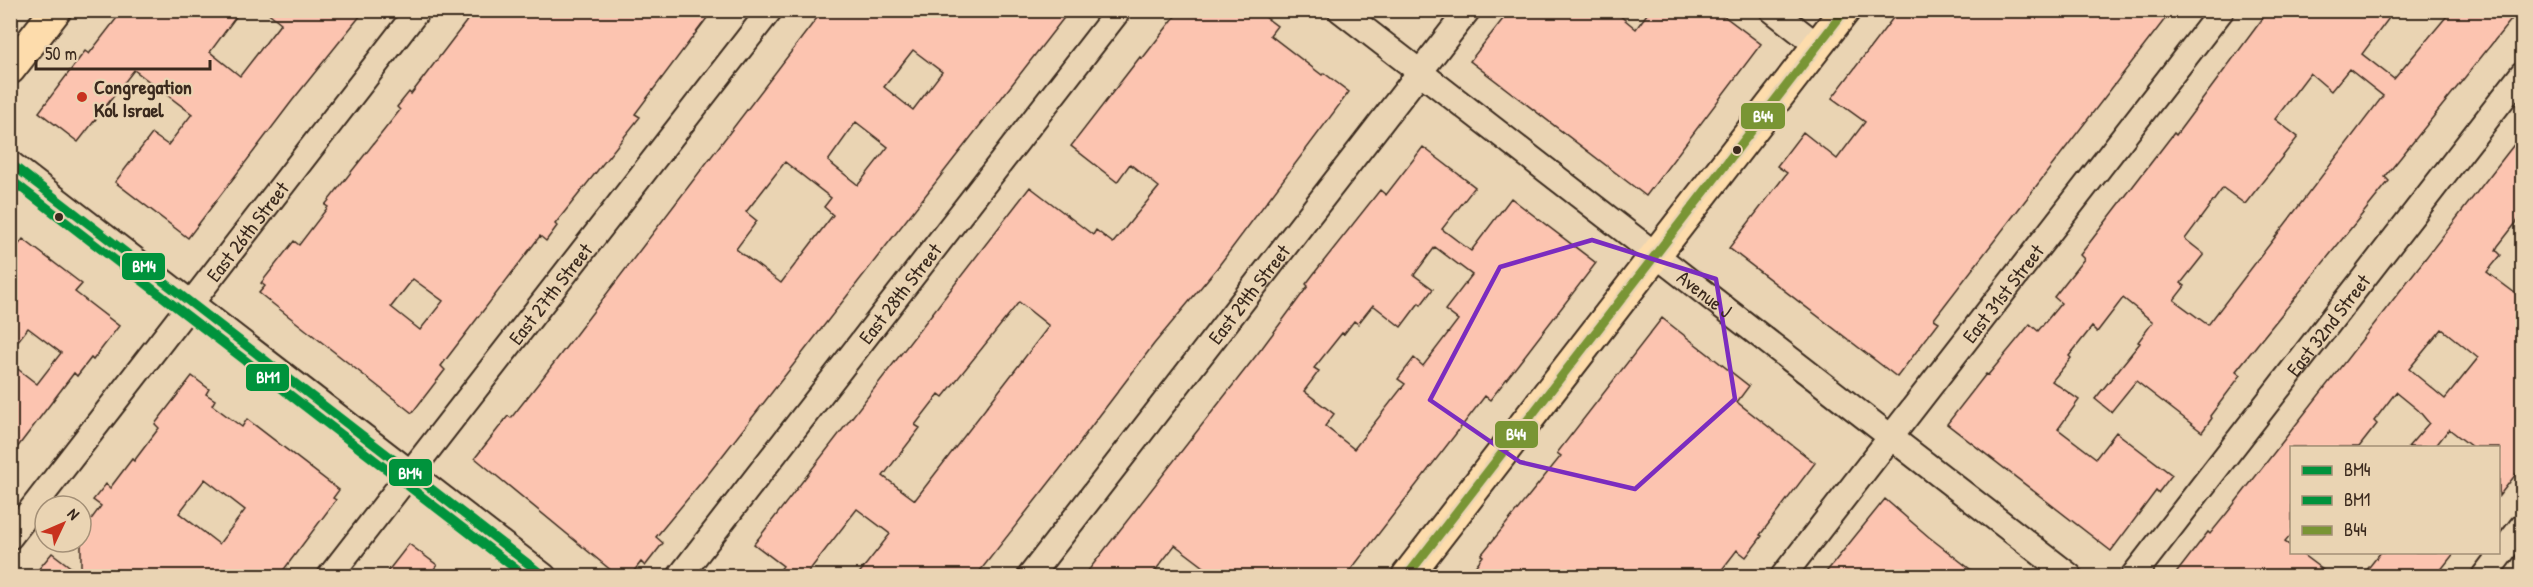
<svg xmlns="http://www.w3.org/2000/svg" width="2533" height="587" font-family="'Patrick Hand',sans-serif">
	<style>
		.building { fill: #fcc4b0; stroke: #3b2a1e; stroke-width: 1.5; fill-rule: evenodd }
		.lines { fill: none; stroke-linecap: round; stroke-linejoin: round }
		.minor-casing { stroke: #3b2a1e; stroke-width: 28 }
		.major-casing { stroke: #3b2a1e; stroke-width: 34 }
		.minor { stroke: #ead4b3; stroke-width: 24 }
		.major { stroke: #fddcac; stroke-width: 30 }
		.bus-1-casing { stroke: #ead4b3; stroke-width: 14 }
		.bus-2-casing { stroke: #ead4b3; stroke-width: 14 }
		.bus-3-casing { stroke: #ead4b3; stroke-width: 14 }
		.bus-1 { stroke: #00933c; stroke-width: 9 }
		.bus-2 { stroke: #00933c; stroke-width: 9 }
		.bus-3 { stroke: #799534; stroke-width: 9 }
		.marked { fill: none; stroke: #7b2cbf; stroke-width: 4.5; stroke-linejoin: round }
		.poi-dot { fill: #c8321e; stroke: #ead4b3; stroke-width: 2 }
		.bus-dot { fill: #3b2a1e; stroke: #ead4b3; stroke-width: 2 }
		.labels { text-anchor: middle; dominant-baseline: central; stroke-width: 4.5; stroke-linejoin: round; paint-order: stroke }
		.poi-label { font-size: 20px; font-weight: bold; fill: #3b2a1e; stroke: #ead4b3; text-anchor: start }
		.street-label { font-size: 20px; fill: #3b2a1e; stroke: #ead4b3 }
		.line-badge { stroke: #ead4b3; stroke-width: 2 }
		.badge-label { font-size: 16px; text-anchor: middle; font-weight: bold; fill: #fff }
	</style>
	<rect width="100%" height="100%" fill="#ead4b3"/>
	<filter id="ink" filterUnits="userSpaceOnUse"><feTurbulence type="fractalNoise" baseFrequency=".0167" numOctaves="2"/><feDisplacementMap in="SourceGraphic" scale="12" xChannelSelector="R" yChannelSelector="G"/><feConvolveMatrix kernelMatrix="1 2 1 2 8 2 1 2 1" color-interpolation-filters="sRGB"/></filter>
	<g filter="url(#ink)">
		<path class="building" d="M123,10H241L210,52L240,76L281,23L265,10H365L292,101L188,238L115,182L152,134L168,145L192,114L134,70L78,142L39,112L85,51L89,54Z
			M475,10H713L635,114L640,117L555,224L557,226L546,241L540,236L441,366L445,370L412,413L259,293L265,286L261,283L294,241L299,245L328,207L325,205L400,110L397,107L409,92L411,94ZM413,279L443,301L420,330L391,307Z
			M823,10H1070L709,473L656,537L663,543L645,566L641,562L630,576H618L475,458L508,416L511,418L541,380ZM913,50L942,72L913,110L884,87ZM856,122L888,147L858,185L828,161ZM785,162L831,198L824,207L833,215L781,283L736,249L757,221L746,212Z
			M1180,10H1256L1277,26L1270,35L1322,75L1324,73L1349,92L1217,268L1154,344L1081,440L1082,441L976,576H857L890,534L857,509L805,576H775L783,566L754,544L1030,187L1093,235L1096,230L1113,243L1159,187L1130,164L1117,182L1071,146L1140,57L1142,59ZM1019,302L1049,326L915,500L883,476L920,428L915,425L939,394L943,397Z
			M1510,10H1613L1636,29L1650,10H1716L1761,44L1646,196L1470,61Z
			M1899,10H2172L1934,319L1939,322L1897,377L1729,248L1787,173L1777,166L1803,132L1837,159L1865,122L1832,98Z
			M2269,10H2395L2362,54L2394,79L2452,10H2519L2385,177L2389,181L2236,371L2241,375L2210,416L2212,418L2202,432L2136,381L2111,412L2095,399L2140,343L2138,342L2153,322L2123,298L2097,332L2092,327L2069,356L2071,358L2052,381L2079,400L2058,429L2096,458L2116,432L2172,475L2158,493L2156,491L2111,551L1947,424L1986,374L1988,375L2030,324L2038,331L2061,303L2054,297L2084,259L2080,255L2174,133L2176,135ZM2349,69L2383,96L2208,325L2174,300L2185,286L2181,283L2204,254L2185,239L2223,188L2245,204L2298,137L2275,119L2310,73L2331,91Z
			M2523,133V214L2498,246L2496,250L2501,255L2487,272L2523,299V465L2499,496V447H2472L2449,429L2435,447H2408L2429,423L2418,410L2396,392L2374,421L2377,424L2359,447H2292V534L2285,542L2292,547V552H2299L2331,576H2174L2208,532L2210,534L2227,513ZM2442,329L2478,358L2445,399L2409,369Z
			M1423,147L1475,187L1442,229L1471,251L1511,198L1596,263L1516,367L1490,400L1485,396L1346,576H1216L1175,545L1151,576H1084L1262,348L1308,286L1306,284L1319,267L1380,190L1386,195ZM1435,247L1472,275L1445,310L1458,320L1423,366L1414,358L1398,379L1405,384L1354,449L1325,426L1334,414L1304,391L1319,371L1314,368L1342,333L1344,334L1354,321L1358,324L1373,305L1401,327L1419,303L1421,305L1433,289L1414,275Z
			M23,239L82,284L75,292L119,326L93,360L91,358L77,376L74,373L10,457V363L37,384L61,353L28,328L10,351V256Z
			M1662,318L1749,386L1737,402L1815,463L1760,535L1762,536L1746,557L1737,550L1717,576H1468L1483,556L1481,555L1561,456L1557,453Z
			M192,376L209,389L206,394L215,400L212,405L242,427L247,419L339,490L333,498L336,500L285,568L278,576H33L52,553L81,575V533L101,506L93,500L106,484L110,488L132,459L134,461L159,428L155,424ZM205,479L245,510L219,544L179,513Z
			M1885,499L1929,537L1979,576H1823Z
			M409,544L437,565L429,576H384Z
			M2381,552H2455L2436,576H2362Z"/>
		<g class="lines">
			<g class="minor-casing">
				<g id="minor">
					<path id="s1" d="M1340,10L2070,576"/>
					<path d="M1772,10L1818,46"/>
					<path d="M10,163L544,576"/>
					<path id="s2" d="M10,537L418,10"/>
					<path id="s3" d="M330,576L770,10"/>
					<path id="s4" d="M680,576L1119,10"/>
					<path id="s5" d="M1030,576L1468,10"/>
					<path id="s6" d="M1783,576L2222,10"/>
					<path id="s7" d="M2133,576L2522,74"/>
					<path d="M2484,576L2522,526"/>
				</g>
			</g>
			<g class="major-casing">
				<path id="major" d="M10,69L56,10
					M1407,576L1845,10"/>
			</g>
			<use href="#minor" class="minor"/>
			<use href="#major" class="major"/>
			<g class="bus-1-casing">
				<path id="bus-1" d="M10,163L544,576"/>
			</g>
			<g class="bus-2-casing">
				<path id="bus-2" d="M10,179L525,576"/>
			</g>
			<g class="bus-3-casing">
				<path id="bus-3" d="M1407,576L1845,10"/>
			</g>
			<use href="#bus-1" class="bus-1"/>
			<use href="#bus-2" class="bus-2"/>
			<use href="#bus-3" class="bus-3"/>
		</g>
	</g>
	<path class="marked" d="M1592,240L1716,279L1735,399L1635,489L1520,462L1430,400L1500,267Z"/>
	<circle class="poi-dot" cx="82" cy="97" r="6"/>
	<g class="bus-dot">
		<circle cx="1737" cy="150" r="5"/>
		<circle cx="59" cy="217" r="5"/>
	</g>
	<g class="labels">
		<g class="poi-label">
			<text x="94" y="86">Congregation<tspan x="94" dy="23">Kol Israel</tspan></text>
		</g>
		<g class="street-label">
			<text stroke="none"><textPath href="#s2" startOffset="387">East 26th Street</textPath></text>
			<text stroke="none"><textPath href="#s3" startOffset="358">East 27th Street</textPath></text>
			<text stroke="none"><textPath href="#s4" startOffset="358">East 28th Street</textPath></text>
			<text stroke="none"><textPath href="#s5" startOffset="357">East 29th Street</textPath></text>
			<text stroke="none"><textPath href="#s6" startOffset="358">East 31st Street</textPath></text>
			<text stroke="none"><textPath href="#s1" startOffset="462">Avenue J</textPath></text>
			<text stroke="none"><textPath href="#s7" startOffset="318">East 32nd Street</textPath></text>
		</g>
	</g>
	<g class="line-badge">
		<rect x="1740" y="102" width="46" height="28" rx="6" fill="#799534"/>
		<rect x="121" y="252" width="45" height="29" rx="6" fill="#00933c"/>
		<rect x="245" y="363" width="45" height="29" rx="6" fill="#00933c"/>
		<rect x="1494" y="420" width="45" height="29" rx="6" fill="#799534"/>
		<rect x="388" y="458" width="45" height="29" rx="6" fill="#00933c"/>
	</g>
	<g class="badge-label">
		<text x="1763" y="122">B44</text>
		<text x="144" y="272">BM4</text>
		<text x="268" y="383">BM1</text>
		<text x="1516" y="440">B44</text>
		<text x="410" y="479">BM4</text>
	</g>
	<rect width="2533" height="587" fill="none" stroke="#ead4b3" stroke-width="36"/>
	<rect x="18" y="18" width="2497" height="551" fill="none" stroke="#3b2a1e" stroke-width="2" filter="url(#ink)"/>
	<rect x="2290" y="446" width="210" height="108" fill="#ead4b3" stroke="#a49077" stroke-width="1.5"/>
	<rect x="2302" y="466" width="30" height="9" fill="#00933c" stroke="#a49077" stroke-width="1.5"/>
	<text x="2344" y="476" font-size="18" fill="#3b2a1e">BM4</text>
	<rect x="2302" y="496" width="30" height="9" fill="#00933c" stroke="#a49077" stroke-width="1.5"/>
	<text x="2344" y="506" font-size="18" fill="#3b2a1e">BM1</text>
	<rect x="2302" y="526" width="30" height="9" fill="#799534" stroke="#a49077" stroke-width="1.5"/>
	<text x="2344" y="536" font-size="18" fill="#3b2a1e">B44</text>
	<g transform="translate(63 524) rotate(46)"><circle r="28" fill="#ead4b3" stroke="#a49077" stroke-width="1.5"/>
	<path d="M0-4.5L10 22L0 15L-10 22Z" fill="#c8321e"/>
	<text y="-9" font-size="16" font-weight="bold" text-anchor="middle" fill="#3b2a1e">N</text>
	</g>
	<path d="M36 60v9h174v-9" fill="none" stroke="#3b2a1e" stroke-width="3"/>
	<text x="45" y="60" font-size="18" fill="#3b2a1e" stroke="#ead4b3" stroke-width="4.5" paint-order="stroke">50 m</text>
</svg>
